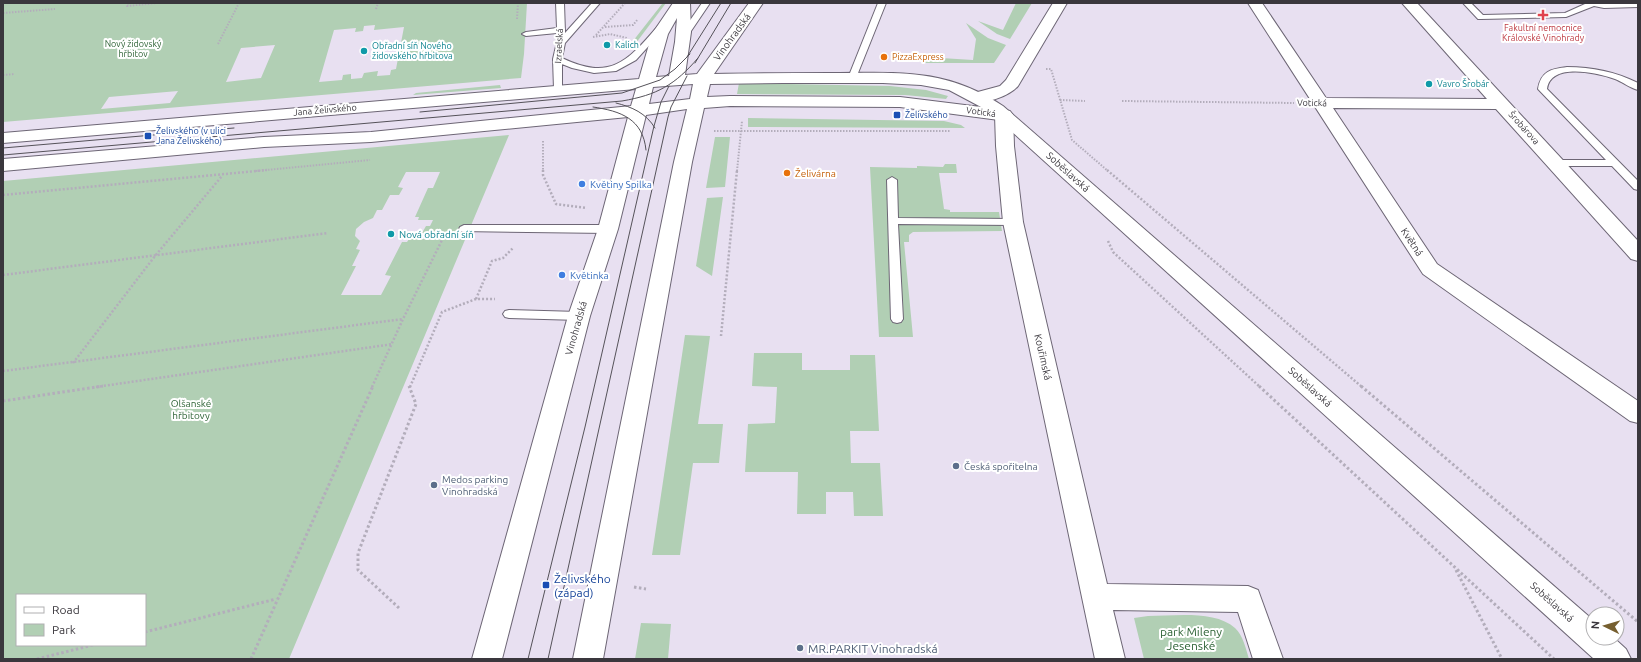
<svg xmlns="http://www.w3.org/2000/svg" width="1641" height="662" font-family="Ubuntu,sans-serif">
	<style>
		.green { fill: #b1cfb4; fill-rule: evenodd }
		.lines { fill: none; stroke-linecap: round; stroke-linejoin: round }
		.lane-casing { stroke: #6d6675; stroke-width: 2 }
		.street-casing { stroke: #6d6675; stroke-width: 2 }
		.secondary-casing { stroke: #6d6675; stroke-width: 2 }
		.path-far2 { stroke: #b3adbb; stroke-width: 2; stroke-dasharray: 1.5 1.5; stroke-linecap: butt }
		.path-far1 { stroke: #b3adbb; stroke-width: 2.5; stroke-dasharray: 2 2; stroke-linecap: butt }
		.path { stroke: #b3adbb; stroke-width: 3; stroke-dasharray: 2.5 2.5; stroke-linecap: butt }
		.lane { fill: #fff; fill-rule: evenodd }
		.street { fill: #fff; fill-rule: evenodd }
		.secondary { fill: #fff; fill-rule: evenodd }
		.tram { stroke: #555259; stroke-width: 1 }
		.health-dot { fill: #e0444e; stroke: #fff; stroke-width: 1.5 }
		.culture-dot { fill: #0f9aa8; stroke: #fff; stroke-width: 1.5 }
		.food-dot { fill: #e8710a; stroke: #fff; stroke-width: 1.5 }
		.transit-dot { fill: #1a4fb4; stroke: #fff; stroke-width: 1.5 }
		.shop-dot { fill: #3f7fe0; stroke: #fff; stroke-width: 1.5 }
		.service-dot { fill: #5c6f8a; stroke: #fff; stroke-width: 1.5 }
		.labels { text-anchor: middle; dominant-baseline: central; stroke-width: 4; stroke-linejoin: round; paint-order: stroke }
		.far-health-label { font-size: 9px; fill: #be3a42; stroke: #fff }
		.far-park-label { font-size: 9px; fill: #2e6336; stroke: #fff }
		.far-culture-label { font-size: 9px; fill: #0d838f; stroke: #fff; text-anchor: start }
		.far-street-label { font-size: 9px; fill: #3a373d; stroke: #fff }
		.far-food-label { font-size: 9px; fill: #c56008; stroke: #fff; text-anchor: start }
		.far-transit-label { font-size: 9px; fill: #164399; stroke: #fff; text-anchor: start }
		.street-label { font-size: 10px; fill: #3a373d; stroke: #fff }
		.food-label { font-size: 10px; fill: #c56008; stroke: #fff; text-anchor: start }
		.shop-label { font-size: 10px; fill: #366cbe; stroke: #fff; text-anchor: start }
		.culture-label { font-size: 10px; fill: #0d838f; stroke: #fff; text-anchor: start }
		.park-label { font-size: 10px; fill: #2e6336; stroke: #fff }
		.service-label { font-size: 10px; fill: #4e5e75; stroke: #fff; text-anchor: start }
		.near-transit-label { font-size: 12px; fill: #164399; stroke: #fff; text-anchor: start }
		.near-park-label { font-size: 12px; fill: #2e6336; stroke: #fff }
		.near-service-label { font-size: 12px; fill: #4e5e75; stroke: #fff; text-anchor: start }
	</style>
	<rect width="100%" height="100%" fill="#e8e0f1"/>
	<path class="green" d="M3,3H527L524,54L521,78L3,122ZM375,25L374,30L404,27L396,69L391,70L390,75L377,76L378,71L364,73L362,78L351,79V74L343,75L342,80L319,82L334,30L356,28L355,32L363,31L364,26ZM275,45L261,78L226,82L241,48ZM178,91L170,103L101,109L109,97Z
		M653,3H666L636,43H634L633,41L662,4Z
		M1016,3H1032L1010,39L997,34L978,21L1003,30Z
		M966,23L988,38L1006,45L994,63H923L925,57L973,60L976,39Z
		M739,83L890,86L926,90L948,96L946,99L905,95L737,94Z
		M500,85L501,88L413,95L416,93Z
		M748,118L944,121L961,125L965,128L748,127Z
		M509,135L289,659H3V181ZM406,172H440L433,188H428L415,217H419L418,220H433L430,226H426L422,233L427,234L424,239H409L407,242H402L385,275L391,276L381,295H341L356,266H352L360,250L356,249L360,241L355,236L356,229L364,222L373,218L377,210H382L390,195H399L403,188L398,187ZM17,595H145V645H17Z
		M715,137H730L725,187L706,188Z
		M945,164H956L957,173H939L944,209L950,210V212H999L1002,231L913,232L909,235V242H904L913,337H879L870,167L917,168V166L943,167Z
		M723,197L712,276L696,266L707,198Z
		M685,335L710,336L698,424H723L719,463H693L680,555H652Z
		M754,353H802V370H850V355H875L879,431H850L851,463H880L883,516H854L853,492H826V514H797L798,472H745L748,424L775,423L777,387L752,386Z
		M1148,616C1174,616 1215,610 1235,628C1243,635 1246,649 1249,659H1144L1134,618Z
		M641,623L671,624L668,659H635Z"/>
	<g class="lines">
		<g class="lane-casing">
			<path id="lane" d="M556,3H564L565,33L592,3H600L565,43L562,58C610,81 627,62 658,26H661L665,28L636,60L616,71L594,73L572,68L562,64V89L558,92L554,89L553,59L557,42V33L526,36L522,34L526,32L557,28Z
				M702,3H710L687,37H681L680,35Z
				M878,3H886L856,78L852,81L849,80L848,78Z
				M1463,3H1471L1483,15L1565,13L1585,4L1584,3H1638V7L1604,8L1594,6L1566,17L1481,19H1478Z
				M1567,67C1592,67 1616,72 1638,83V90C1630,88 1623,82 1615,79C1597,73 1551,62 1547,89L1638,181V190L1634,189L1612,166H1555L1550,163L1555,160H1606L1538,89C1541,71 1551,69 1567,67Z
				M892,177L897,180L898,218L1013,219L1018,222L1013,225L898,224L903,319L901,322L897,323L893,322L891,319L887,180Z
				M464,225H608L612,227L613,229L612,231L608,233L460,231L459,229L460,227Z
				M509,310L579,312L583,313L585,316L583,319L579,320L509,318L505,317L503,314L505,311Z"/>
		</g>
		<g class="street-casing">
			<path id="street" d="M1053,3H1067L1018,86C1009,96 987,104 974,101L972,97L974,93L1000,86L1006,80Z
				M1248,3H1262L1326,98L1487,99L1402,3H1417L1638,241V261L1631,259L1496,109L1333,108L1437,264L1638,401V423L1630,421L1423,274Z
				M1004,110L1010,111L1013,115L1014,146L1023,222L1107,584L1248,586L1258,590L1283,659H1253L1238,612L1113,610L1125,659H1095L1003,222L996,146L995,115L998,111Z"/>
		</g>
		<g class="secondary-casing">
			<path id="secondary" d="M673,3H690L691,32L685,75L697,74L749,3H763L714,74C753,73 791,73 830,73C897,73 944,67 1003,106L1593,620V638H1614L1626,649L1631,659H1594L999,120L900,107L730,106L704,108L692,162L603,659H573L674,162L687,109L646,115L618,229L590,316L502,659H472L568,316L598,229L628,117L371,142L264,147L3,171V159L264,137L371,132L631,106L636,89L3,143V133L639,79L652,34ZM677,18L675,42L669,76L656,77L668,34ZM783,83H883L921,85L949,90L981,107L900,97L730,96L707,97L710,84ZM693,84L690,99L649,104L653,87Z"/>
		</g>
		<path class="path-far2" d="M128,3L127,6L157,3
			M376,9L378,3
			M3,13L55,9
			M517,19L518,3
			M605,27L633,25L638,19
			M596,35L625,3
			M593,37L610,34L627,38
			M218,44L239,3
			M1046,69H1051L1072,140L1108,171
			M3,75L15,74
			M1060,100L1085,101
			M1122,101L1294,103
			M714,131H951
			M543,141V171
			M256,171L370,160
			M737,171L742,121"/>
		<path class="path-far1" d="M543,170V175L556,204L587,208
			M1107,170L1362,387
			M3,195L267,170
			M1108,241L1113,252L1260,387
			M3,275L328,233
			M476,299L492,261L503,258L513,248
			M721,336L737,170
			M73,363L155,256L222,176
			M3,371L403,319
			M96,387L393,344
			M372,387L403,319L444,236
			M410,387L442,312L476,299H495"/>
		<path class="path" d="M1259,386L1554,659
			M1361,386L1638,622
			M3,401L103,386
			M1456,570L1502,659
			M634,587L646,589
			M399,608L358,570V553L416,404L409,386
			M145,632L276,599
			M37,659L93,645
			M251,659L373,386"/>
		<use href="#lane" class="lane"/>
		<use href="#street" class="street"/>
		<use href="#secondary" class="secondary"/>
		<path class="tram" d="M687,57L721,3
			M695,63L731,3
			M616,103C632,107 646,113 655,128
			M593,107C621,111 643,119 646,150
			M420,112L622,93L660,80L675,69L690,54
			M3,148L234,128
			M3,155L622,101C657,95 675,85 698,58
			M528,659L585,427L654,126L661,102L669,86
			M548,659L668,117L671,107L687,76"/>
	</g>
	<path class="health-dot" d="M1541 9h4v4h4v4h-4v4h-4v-4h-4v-4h4z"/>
	<g class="culture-dot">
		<circle cx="607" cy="45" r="4"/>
		<circle cx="364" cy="51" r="4"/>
		<circle cx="1429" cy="84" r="4"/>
		<circle cx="391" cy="234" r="4"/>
	</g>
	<g class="food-dot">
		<circle cx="884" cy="57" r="4"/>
		<circle cx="787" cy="173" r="4"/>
	</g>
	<g class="transit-dot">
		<rect x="893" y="111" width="8" height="8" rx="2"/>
		<rect x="144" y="132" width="8" height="8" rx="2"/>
		<rect x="542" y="581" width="8" height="8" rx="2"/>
	</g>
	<g class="shop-dot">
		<circle cx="582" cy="184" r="4"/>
		<circle cx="562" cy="275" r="4"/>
	</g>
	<g class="service-dot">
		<circle cx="956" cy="466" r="4"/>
		<circle cx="434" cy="485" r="4"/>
		<circle cx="800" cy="648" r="4"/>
	</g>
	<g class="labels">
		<g class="far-health-label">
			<text x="1543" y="28">Fakultní nemocnice<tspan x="1543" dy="10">Královské Vinohrady</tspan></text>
		</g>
		<g class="far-park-label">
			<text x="133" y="44">Nový židovský<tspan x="133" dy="10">hřbitov</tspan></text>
		</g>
		<g class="far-culture-label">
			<text x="615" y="45">Kalich</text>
			<text x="372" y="46">Obřadní síň Nového<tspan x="372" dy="10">židovského hřbitova</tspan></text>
			<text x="1437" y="84">Vavro Šrobár</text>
		</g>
		<g class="far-street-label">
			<text transform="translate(559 46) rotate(-87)">Izraelská</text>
			<text transform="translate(1312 103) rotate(1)">Votická</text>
			<text transform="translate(325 110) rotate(-5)">Jana Želivského</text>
			<text transform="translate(981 112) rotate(8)">Votická</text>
			<text transform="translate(1524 128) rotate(48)">Šrobárova</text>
		</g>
		<g class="far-food-label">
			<text x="892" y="57">PizzaExpress</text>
		</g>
		<g class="far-transit-label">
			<text x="905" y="115">Želivského</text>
			<text x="156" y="131">Želivského (v ulici<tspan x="156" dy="10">Jana Želivského)</tspan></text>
		</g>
		<g class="street-label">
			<text transform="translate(732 37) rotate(-54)">Vinohradská</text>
			<text transform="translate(1068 172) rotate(42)">Soběslavská</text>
			<text transform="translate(1412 242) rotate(57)">Květná</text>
			<text transform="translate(576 328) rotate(-74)">Vinohradská</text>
			<text transform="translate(1043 357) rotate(77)">Kouřimská</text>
			<text transform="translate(1310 387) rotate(42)">Soběslavská</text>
			<text transform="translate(1552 602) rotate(42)">Soběslavská</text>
		</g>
		<g class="food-label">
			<text x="795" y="173">Želivárna</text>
		</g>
		<g class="shop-label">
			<text x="590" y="184">Květiny Spilka</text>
			<text x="570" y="275">Květinka</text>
		</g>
		<g class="culture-label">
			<text x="399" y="234">Nová obřadní síň</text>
		</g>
		<g class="park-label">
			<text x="191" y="403">Olšanské<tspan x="191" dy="12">hřbitovy</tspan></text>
		</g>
		<g class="service-label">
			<text x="964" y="466">Česká spořitelna</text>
			<text x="442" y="479">Medos parking<tspan x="442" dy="12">Vinohradská</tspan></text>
		</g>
		<g class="near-transit-label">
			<text x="554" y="578">Želivského<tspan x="554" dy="14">(západ)</tspan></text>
		</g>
		<g class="near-park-label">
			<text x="1191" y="631">park Mileny<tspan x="1191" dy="14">Jesenské</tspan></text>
		</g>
		<g class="near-service-label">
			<text x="808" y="648">MR.PARKIT Vinohradská</text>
		</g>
	</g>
	<rect width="1641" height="662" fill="none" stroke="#3a373d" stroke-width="8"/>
	<rect x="16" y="594" width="130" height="52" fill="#ffffff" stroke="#b0afb1"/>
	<rect x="24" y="607" width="20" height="6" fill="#ffffff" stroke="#b0afb1"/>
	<text x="52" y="614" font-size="12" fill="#3a373d">Road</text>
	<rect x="24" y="624" width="20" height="12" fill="#b1cfb4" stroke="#b0afb1"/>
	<text x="52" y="634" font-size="12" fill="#3a373d">Park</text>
	<g transform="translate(1605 626) rotate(275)"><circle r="19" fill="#ffffff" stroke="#b0afb1"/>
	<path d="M0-3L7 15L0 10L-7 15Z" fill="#765f2f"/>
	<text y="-6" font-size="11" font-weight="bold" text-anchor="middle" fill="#3a373d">N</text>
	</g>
</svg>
